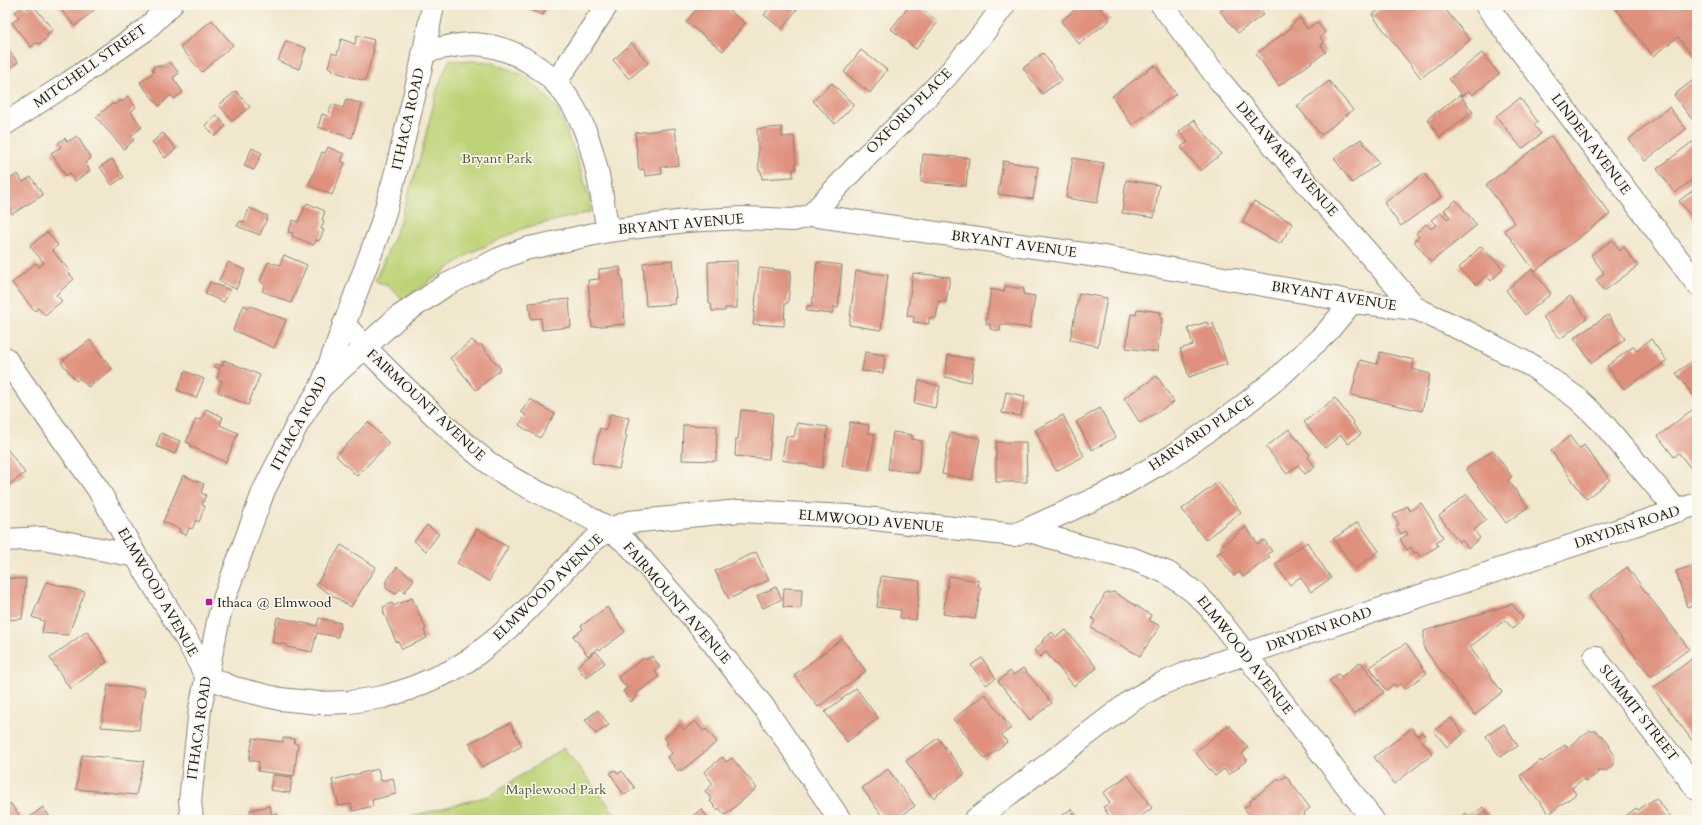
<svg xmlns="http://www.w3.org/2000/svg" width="1702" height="825" font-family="Cardo,serif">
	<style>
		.green { fill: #bed377; stroke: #6d784a }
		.building { fill: #df917e }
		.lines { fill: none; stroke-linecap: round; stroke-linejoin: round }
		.minor-casing { stroke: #868274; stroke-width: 24 }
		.major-casing { stroke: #868274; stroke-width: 24 }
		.minor { stroke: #fff; stroke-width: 22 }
		.major { stroke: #fff; stroke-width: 22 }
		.poi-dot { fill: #b5179e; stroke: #fbf7ec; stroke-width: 1.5 }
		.labels { text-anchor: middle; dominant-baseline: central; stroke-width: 3; stroke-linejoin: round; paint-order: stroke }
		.street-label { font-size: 14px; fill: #1c1c1c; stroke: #fbf7ec }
		.park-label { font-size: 14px; fill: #555c3c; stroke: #fbf7ec }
		.poi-label { font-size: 14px; fill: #1c1c1c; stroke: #fbf7ec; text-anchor: start }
	</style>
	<rect width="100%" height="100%" fill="#fbf7ec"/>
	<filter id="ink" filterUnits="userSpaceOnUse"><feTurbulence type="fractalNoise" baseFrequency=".025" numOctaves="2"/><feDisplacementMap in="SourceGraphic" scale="8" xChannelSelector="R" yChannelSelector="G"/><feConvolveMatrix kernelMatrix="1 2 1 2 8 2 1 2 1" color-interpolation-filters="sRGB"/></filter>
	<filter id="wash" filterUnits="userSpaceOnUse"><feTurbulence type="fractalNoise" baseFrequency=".012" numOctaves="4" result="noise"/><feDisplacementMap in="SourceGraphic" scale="16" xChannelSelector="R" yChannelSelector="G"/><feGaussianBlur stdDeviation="0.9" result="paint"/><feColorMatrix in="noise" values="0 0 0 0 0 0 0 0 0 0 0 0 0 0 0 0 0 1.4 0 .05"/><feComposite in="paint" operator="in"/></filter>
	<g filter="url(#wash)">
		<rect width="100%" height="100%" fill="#f1e7cd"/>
		<path class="green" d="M449,60L491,62L526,76L557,108L576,156L592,206L590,212L524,228L470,253L403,300L388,286L375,281L398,227L420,158L437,90Z
			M564,748L620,820H397L489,796Z"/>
		<g id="blocks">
			<path class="building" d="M24,5L28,9L33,5L53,30L46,35L48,37L39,44L37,42L31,47L12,23L19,17L15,12Z
				M57,5H100L75,26Z
				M286,5H299L295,11Z
				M516,5H547L543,15Z
				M700,5H722L745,23L723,51L686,22Z
				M771,5H800L782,29L764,15Z
				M910,5H917L938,22L916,49L891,29Z
				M1081,5H1098L1110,20L1079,44L1061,21Z
				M1228,5H1257L1264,14L1238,33L1220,11Z
				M1385,5H1442L1470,40L1421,78L1372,15Z
				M1613,5H1697V61L1678,37L1653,56Z
				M1300,18L1307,29L1317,22L1325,33L1320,37L1324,43L1321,45L1326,52L1279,86L1256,54L1291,28L1290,26Z
				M212,20L233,45L202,72L180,47Z
				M357,35L374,40L372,48L374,49L365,81L332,71L333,69L328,67L332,53L337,55L341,39L355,44Z
				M286,41L306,48L299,69L278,61Z
				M632,43L648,63L629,79L613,60Z
				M5,46L18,62L5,72Z
				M861,50L887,70L870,93L844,72Z
				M1043,53L1062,80L1042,94L1023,68Z
				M1482,53L1499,74L1472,95L1468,91L1462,96L1449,79Z
				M170,62L179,73L173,78L183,92L174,99L171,95L159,106L140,83L154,72L152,69L157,65L159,68L161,65L163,67Z
				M1155,65L1176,94L1132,125L1112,96Z
				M1697,77V126L1674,95Z
				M1329,81L1353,110L1321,135L1297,106Z
				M832,83L854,105L835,124L813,101Z
				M236,91L250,107L232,121L219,105Z
				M1460,95L1473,112L1440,137L1427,119Z
				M128,96L136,107L131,112L142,127L131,136L134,140L124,149L96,117L113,103L114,105L120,100L122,102Z
				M1520,98L1538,122L1534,125L1541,134L1522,149L1496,116Z
				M346,99L362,104L352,138L318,127L322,114L328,116L332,104L343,108Z
				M1669,107L1686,129L1645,161L1629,139Z
				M217,115L226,126L215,136L205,125Z
				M1194,120L1221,154L1201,171L1181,147L1188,142L1179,132Z
				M782,127V137L794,136L796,169H793V177L762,179L761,171H759L757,129Z
				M675,128L679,165L661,167L662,174L645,176L644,169L639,170L635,133Z
				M163,133L176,149L165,158L152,142Z
				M77,136L91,158L85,163L90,171L75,181L70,173L66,176L51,153L61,147L58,143L65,138L67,142Z
				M1551,136L1610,214L1535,271L1504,230L1515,223L1486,185Z
				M1361,139L1379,163L1352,183L1334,158Z
				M1692,142L1697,149V176L1675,193L1657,169Z
				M328,147L344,154L341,161L345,163L332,195L309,185L322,152L325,153Z
				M252,148L262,153L254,170L244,166Z
				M923,154L969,158L966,186L921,182Z
				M1073,158L1104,163L1097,203L1066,198Z
				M112,159L124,177L112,185L100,167Z
				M1003,161L1038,167L1033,199L998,194Z
				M1424,173L1441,197L1401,226L1384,203Z
				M18,174L23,182L31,177L43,195L12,214L5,203V182Z
				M1126,180L1159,185L1154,218L1122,213Z
				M1697,187V219L1695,221L1679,201Z
				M1456,200L1477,225L1431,262L1414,241L1419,237L1416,233L1426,224L1431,229L1436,225L1431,220L1441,212L1447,219L1450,217L1444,210Z
				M1254,201L1293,224L1280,244L1242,222Z
				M307,203L325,211L322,220L324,221L321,229L324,230L319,241L316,240L314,245L292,236L293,233L288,232L293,220L298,222Z
				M249,208L268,216L260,235L237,226L240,221L244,222Z
				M47,232L58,245L52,250L69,270L68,272L74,279L56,295L62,301L45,315L38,308L35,311L12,283L36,263L39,267L44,263L30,246Z
				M1612,240L1620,251L1624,247L1638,266L1604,291L1596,280L1604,273L1591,255Z
				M1481,246L1503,269L1491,281L1486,275L1476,285L1459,268Z
				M284,255L307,265L291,303L262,291L265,286L260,281L268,262L280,265Z
				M672,260L676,298H674L675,304L646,306L643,263Z
				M737,261V308H725V311H712L711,304L709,303L708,262Z
				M228,262L245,270L236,289L219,281Z
				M817,262L842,265L838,308L833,307L832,314L806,311L807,306H812Z
				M620,267V276L622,277L625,324L592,327L588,280L599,279V269Z
				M759,268L791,271L788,303H785L784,326L753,324Z
				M1532,269L1551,294L1525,315L1506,290Z
				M856,271L888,275L881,330L849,325Z
				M913,273L950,277L946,302L939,301L936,318H929V324L913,322L914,317L907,316Z
				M210,282L230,290L224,302L205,294Z
				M1005,286L1024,289L1023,294L1035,296L1030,328L1001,324L1000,331L990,329V324H986L991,289L1004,292Z
				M1079,293L1107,298L1098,346L1070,340Z
				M1570,296L1587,318L1560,339L1543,317Z
				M569,299L571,327L542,330L541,318L531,319L529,303Z
				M244,305L250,308L251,306L286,320L274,348L233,330Z
				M1137,309L1161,312L1160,318H1162L1157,352L1126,348L1131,314L1136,315Z
				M1608,315L1625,339L1592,363L1574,338Z
				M1207,322L1208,325L1213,323L1227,364L1189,377L1180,349L1193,345L1188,328Z
				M1651,339L1667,361L1624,389L1607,366L1634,346L1636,350Z
				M90,340L112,369L88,387L80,378L76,381L61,362Z
				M472,340L478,346L480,344L501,369L476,390L450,358Z
				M865,352L885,355L883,373L862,371Z
				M1380,352L1414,360L1412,369L1430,374L1422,411L1351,395L1360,360L1377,364Z
				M948,355L974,359L971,382L945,377Z
				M1697,357V392L1693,395L1676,373Z
				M224,360L260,375L248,405L218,392L222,381L217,379L220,369L214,367L216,364L222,366Z
				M185,371L204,379L196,398L177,390Z
				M1157,376L1174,402L1140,423L1124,398Z
				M919,381L940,386L935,408L914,403Z
				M1006,392L1025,396L1021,416L1002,413Z
				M1335,398L1354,423L1353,424L1361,434L1348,444L1341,435L1325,448L1304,422Z
				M530,399L555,414L540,438L519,425L526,415L521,412Z
				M1697,406V472L1695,474L1679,453L1674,457L1658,436Z
				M1100,408L1116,437L1092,450L1076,422Z
				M206,409L223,417L220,425L238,433L226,462L190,446L191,444L186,442L196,419L201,420Z
				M741,410L773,413L769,459L735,456L736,439H738Z
				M610,414L629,418L625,435L627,436L619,469L592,463L600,428L606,430Z
				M1063,415L1084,456L1056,471L1035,430Z
				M368,422L389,443L357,476L336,456Z
				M850,422L869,425L868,433L875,434L869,470L842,466Z
				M797,423L828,427L822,468L782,460L786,436L794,437Z
				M683,425L717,426L716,461L682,460Z
				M1289,429L1310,455L1308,457L1315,467L1305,474L1298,465L1287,474L1266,447Z
				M893,432L912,435V439L922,441L918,473L888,469Z
				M161,433L180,441L175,454L156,446Z
				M950,433L980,438L972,480L942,474Z
				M1570,436L1579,449L1584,445L1610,480L1586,499L1551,451Z
				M996,442H1026L1027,482H996Z
				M5,446L25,473L5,488Z
				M1493,450L1512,477L1508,480L1528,507L1506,523L1466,469Z
				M183,475L204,484L201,493L206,495L202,505L205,506L199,522L196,520L192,529L189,528L186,535L179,532L180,529L163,522Z
				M1218,482L1241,512L1205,540L1182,509Z
				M1467,494L1486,520L1474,530L1480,538L1468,548L1462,540L1459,542L1439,516Z
				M1421,503L1443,537L1436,542L1438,546L1420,557L1417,552L1414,553L1411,547L1407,550L1400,539L1408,534L1406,531L1401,534L1396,526L1399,524L1393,515L1407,506L1410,511Z
				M1358,522L1379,551L1355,569L1333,539Z
				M427,525L439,534L426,551L414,541Z
				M1246,527L1258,544L1264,540L1272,551L1267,554L1270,557L1243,577L1239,572L1234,576L1217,554L1223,550L1220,547Z
				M477,529L508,547L489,581L457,563Z
				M1307,542L1331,578L1311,592L1300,577L1290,585L1275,564Z
				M341,545L376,567L351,607L316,585Z
				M756,552L769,580L729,599L715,571Z
				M1697,564V613L1694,605L1687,607L1676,571Z
				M397,567L414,579L405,592L400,589L395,594L385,587L387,584L385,583Z
				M1627,567L1689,649L1651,677L1589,596Z
				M881,576L920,581L916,620L900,618L901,610L877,607Z
				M949,576L979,581L978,588H981L975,619L943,614Z
				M5,578L26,579L22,619L6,620L5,622Z
				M46,582L85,592L68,635L42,633L44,621L32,617Z
				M776,587L782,599L763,608L757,596Z
				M784,588L802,589L801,608L783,607Z
				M1114,592L1151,615L1149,620L1160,626L1140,656L1091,628L1095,621L1092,618L1105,594Z
				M412,598L426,629L424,630L427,638L402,649L398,641L396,642L383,611L384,610L383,607L392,603L393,606Z
				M1512,604L1523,618L1513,629L1505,620L1470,647L1502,692L1475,715L1424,649V631Z
				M607,607L625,632L600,650L598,648L588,656L573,636L583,629L581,626Z
				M277,617L317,626L319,618L341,623L338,637L317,633L312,652L287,647V645L272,642Z
				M1066,630L1097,668L1074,686L1046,652L1040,657L1034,650L1043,642L1042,641L1052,632L1056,637Z
				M87,631L107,662L70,689L50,658Z
				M842,639L866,671L818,707L794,675Z
				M1406,643L1427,673L1405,689L1401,684L1396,687L1394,684L1386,690L1370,667Z
				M596,651L605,663L586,678L577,666Z
				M1697,655V747L1653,688Z
				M652,656L660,667L655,671L659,677L636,694L637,697L631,702L623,691L627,688L618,677L644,658L646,660Z
				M982,658L996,678L986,685L971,665Z
				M1361,662L1384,692L1354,714L1329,681L1338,674L1341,677Z
				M1023,668L1052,703L1030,720L998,681L1010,671L1013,675Z
				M108,685L145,689L139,730L101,727Z
				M856,688L878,718L847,742L825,712Z
				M985,694L1011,728L1002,735L1007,742L985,759L953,719Z
				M598,710L609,725L596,734L585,720Z
				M1451,718L1463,734L1447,747L1434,731Z
				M695,721L703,731L706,729L717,742L681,771L680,769L678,771L667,757L672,753L666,745L668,743L664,738L680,725L684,730Z
				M510,723L522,746L482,767L469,743Z
				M1504,724L1518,746L1500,757L1486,736Z
				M1229,725L1248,748L1242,754L1247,760L1229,775L1224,769L1215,776L1195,752Z
				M1412,728L1418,736L1422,732L1426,738L1422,741L1433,754L1394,784L1374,757Z
				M1589,731H1597L1601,736L1602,735L1610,746L1609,747L1614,754V765L1606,771H1597L1598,773L1586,782L1583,779L1572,788L1576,794L1549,814L1520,776L1541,760L1542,762L1565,745L1567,748Z
				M253,738L283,742V738L295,739L294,743L298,744L294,776L258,771L259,762L249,760Z
				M938,738L965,774L933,798L906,761Z
				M82,755L144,761L136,795L76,789Z
				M722,757L726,762L732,758L757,788L725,815L719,808L717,810L710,801L712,800L705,791L713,784L704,772Z
				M378,769L381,781L393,778L396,794L372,800L373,806L353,811L351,804L339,806L332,780Z
				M888,769L915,806L895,820H885L862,788Z
				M615,770L618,774L622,771L635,788L624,795L610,773Z
				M273,775L292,777L290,793L270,790Z
				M1128,775L1152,808L1136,820H1112L1103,807L1110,803L1103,793Z
				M1286,776L1310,808L1304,813L1305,815L1299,820H1253L1244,808L1251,803L1250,801L1278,779L1279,781Z
				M1656,798L1671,817L1676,820H1620L1636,808L1638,810Z
				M10,803L23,820H5V807Z
				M270,806L272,815L277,814V820H245L251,818L250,810Z
				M43,807L52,820H26Z
				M1483,807L1493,820H1457L1466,813L1469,818Z
				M701,809L710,820H688Z
				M1071,809L1079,820H1056Z"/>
		</g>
	</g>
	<g filter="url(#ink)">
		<use href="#blocks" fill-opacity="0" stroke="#868274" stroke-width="1"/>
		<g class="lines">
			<g class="minor-casing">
				<path id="minor" d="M1162,5L1220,81L1274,146L1417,309
					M1486,5L1697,284
					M423,52C440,48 457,44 474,44C495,45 514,52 531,63C590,99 597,169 608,231
					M556,82L607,5
					M5,124L70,82L144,31L171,5
					M811,215L868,154L901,123L944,79L985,31L1004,5
					M344,324C376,360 411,394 447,427C465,444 484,461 505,474C546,500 595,513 631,547L694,619L766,710L840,820
					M5,358L98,489L136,556L188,642L206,676L234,688L280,699L319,703L350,702L383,697L409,689L451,671L472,658L502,634L527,610L584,549L598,537L610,529L629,522L739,511L848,516L1014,535L1026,530L1087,548L1133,559L1168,573L1194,592L1210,608L1373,820
					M321,387L397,318L446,285L499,259L525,249L608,231L685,221L743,218L794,220L811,215L1104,257L1315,294L1352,302L1417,309L1469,333L1532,366L1578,399L1601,421L1677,511
					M1026,530L1112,491L1171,457L1239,409L1280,376L1327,332L1352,302
					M5,540L43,538L136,556
					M1595,657L1697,789
					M975,820L1131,701L1159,685L1185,674L1697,504"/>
			</g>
			<g class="major-casing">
				<path id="major" d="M192,820L190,801L200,709L219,617L225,596L264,490L298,423L321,387L381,226L396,172L421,67L433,5"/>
			</g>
			<use href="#minor" class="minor"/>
			<use href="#major" class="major"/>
		</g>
	</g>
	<rect class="poi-dot" x="205" y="598" width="8" height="8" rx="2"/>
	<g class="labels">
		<g class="street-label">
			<text transform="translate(90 66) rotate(-35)">MITCHELL STREET</text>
			<text transform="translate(909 111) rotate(-45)">OXFORD PLACE</text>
			<text transform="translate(408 119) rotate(-77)">ITHACA ROAD</text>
			<text transform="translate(1591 144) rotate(53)">LINDEN AVENUE</text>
			<text transform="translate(1287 159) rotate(49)">DELAWARE AVENUE</text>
			<text transform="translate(681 224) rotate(-5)">BRYANT AVENUE</text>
			<text transform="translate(1014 244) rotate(8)">BRYANT AVENUE</text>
			<text transform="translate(1334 296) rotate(9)">BRYANT AVENUE</text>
			<text transform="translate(426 405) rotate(43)">FAIRMOUNT AVENUE</text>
			<text transform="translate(299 423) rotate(-62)">ITHACA ROAD</text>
			<text transform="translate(1201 433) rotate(-34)">HARVARD PLACE</text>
			<text transform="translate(871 521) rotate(5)">ELMWOOD AVENUE</text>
			<text transform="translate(1627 527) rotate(-18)">DRYDEN ROAD</text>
			<text transform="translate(548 587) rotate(-44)">ELMWOOD AVENUE</text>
			<text transform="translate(158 592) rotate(60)">ELMWOOD AVENUE</text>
			<text transform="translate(677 603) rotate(49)">FAIRMOUNT AVENUE</text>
			<text transform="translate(1319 629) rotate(-19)">DRYDEN ROAD</text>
			<text transform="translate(1245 655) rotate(52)">ELMWOOD AVENUE</text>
			<text transform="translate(1639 713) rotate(52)">SUMMIT STREET</text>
			<text transform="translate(199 728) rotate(-82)">ITHACA ROAD</text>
		</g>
		<g class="park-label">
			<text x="497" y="158">Bryant Park</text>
			<text x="556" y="789">Maplewood Park</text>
		</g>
		<g class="poi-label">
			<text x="217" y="602">Ithaca @ Elmwood</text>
		</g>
	</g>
	<rect width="1702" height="825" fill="none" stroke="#fbf7ec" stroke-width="20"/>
</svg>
